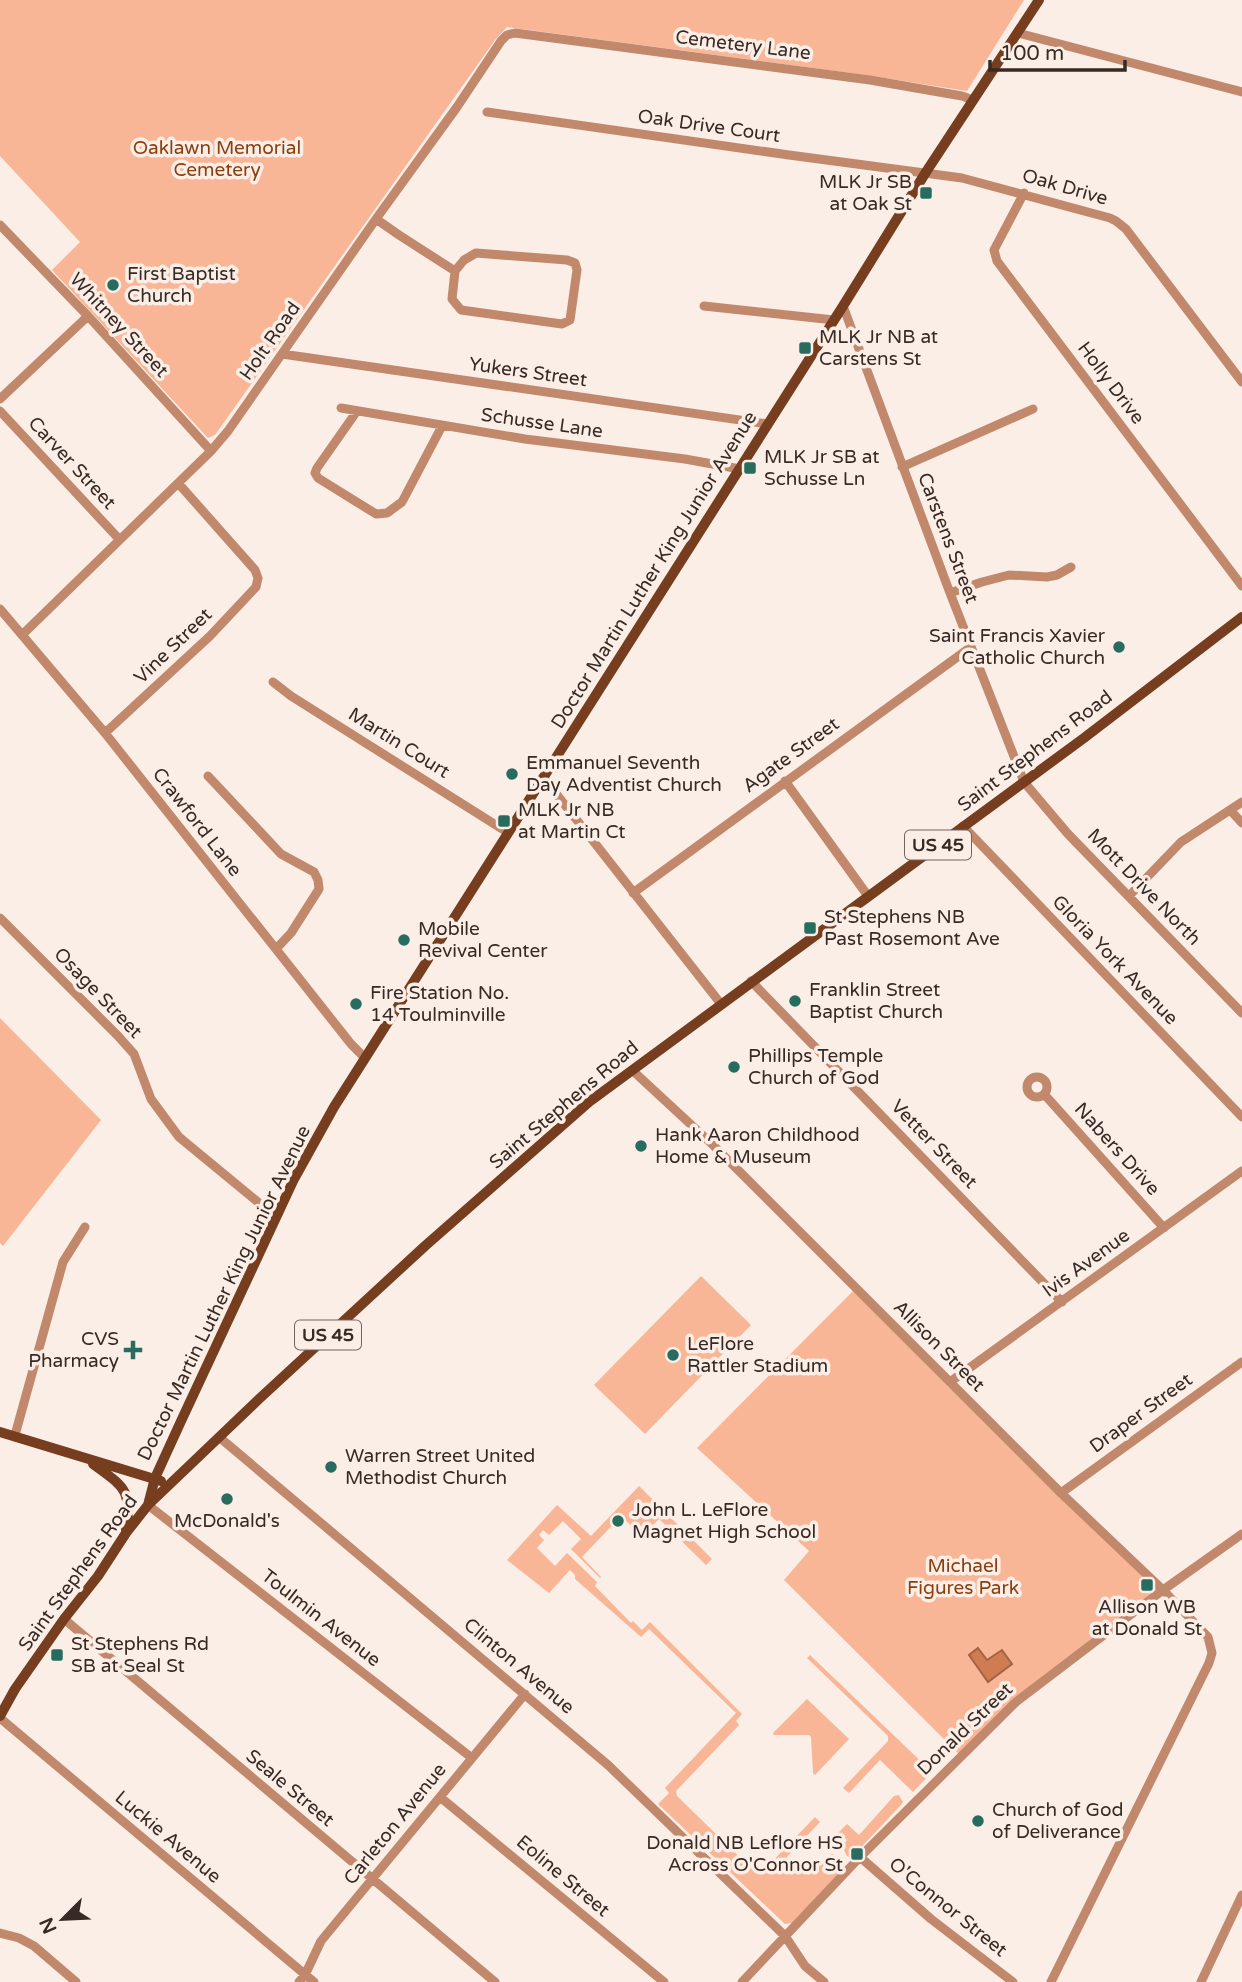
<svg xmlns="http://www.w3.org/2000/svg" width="1242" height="1982" font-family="'Varela Round',sans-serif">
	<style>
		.green { fill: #f8b696 }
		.water { fill: #d07c52; stroke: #a26344; stroke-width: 2 }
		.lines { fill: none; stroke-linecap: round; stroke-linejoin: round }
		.minor { stroke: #c1886c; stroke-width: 9 }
		.major { stroke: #763d1e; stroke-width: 10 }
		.poi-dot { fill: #276c5e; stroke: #fbeee7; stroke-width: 2.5 }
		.labels { text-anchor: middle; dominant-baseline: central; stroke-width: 7; stroke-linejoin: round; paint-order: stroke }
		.shield { fill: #fbeee7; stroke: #72655e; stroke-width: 2 }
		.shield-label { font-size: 18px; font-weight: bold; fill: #372a24 }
		.street-label { font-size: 19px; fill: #372a24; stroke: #fbeee7 }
		.park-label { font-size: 19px; fill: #8b3e0e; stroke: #fbeee7 }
		.poi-label { font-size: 19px; fill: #372a24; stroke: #fbeee7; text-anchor: start }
	</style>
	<rect width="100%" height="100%" fill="#fbeee7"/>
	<path class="green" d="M0,0H1024L967,91L865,75L507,27L495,40L215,435L208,438L52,270L80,242L0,156Z
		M0,1018L101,1120L3,1246L0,1243Z
		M701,1276L751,1325L645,1434L594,1385Z
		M854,1290L1159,1590L959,1754L784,1580L809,1551L697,1448Z
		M639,1486L712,1559L706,1565L659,1519L642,1536L621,1516L582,1557L601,1577L600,1578L571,1549L581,1539L563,1521L549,1535L543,1530L539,1535L544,1540L537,1548L555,1566L567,1553L597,1582L595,1586L631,1623L633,1621L642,1630L650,1622L742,1714L736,1721L739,1725L676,1791L677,1796L756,1873H761L815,1817L820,1822L786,1858L800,1872L804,1870L809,1875L829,1855L833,1854L839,1861L842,1870L792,1923L785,1924L658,1804L669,1793L665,1788L736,1713L649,1629L641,1637L575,1579V1575L570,1570L549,1593L507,1560L557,1505L591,1536Z
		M810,1655L932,1772L913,1792L880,1760L849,1793L843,1788L888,1741V1736L807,1658Z
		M807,1699L849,1739L815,1775L813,1773L811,1737L809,1735H774L773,1733Z
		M899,1795L903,1802L901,1805L851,1858L847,1856L842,1846L847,1840L838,1833L847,1824L859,1835L894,1796Z"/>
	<path class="water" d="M978,1648L987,1660L1002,1650L1012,1664L988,1682L969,1655Z"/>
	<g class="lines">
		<path class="minor" d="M1018,33L1242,92
			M487,112L789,155L962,178L1110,218L1116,221L1126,229L1242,382
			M1024,193L994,250L997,261L1242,586
			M376,219L399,235L455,271L464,260L476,253L567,260L575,263L577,270L570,320L562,324L461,310L452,299L455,271
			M0,225L88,316L211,451
			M704,306L834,320
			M843,306L950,593L1024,782L1068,834L1242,1013
			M282,354L768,424
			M0,399L88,316
			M341,408L525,439L685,459L740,469
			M0,411L119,539
			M357,411L317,468L315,473L318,478L376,514L387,513L402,502L442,426
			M902,467L1033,409
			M950,593L982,582L1009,575L1047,577L1057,575L1071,567
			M0,609L105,733L351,1044L365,1058
			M23,634L211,451L228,431L376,219L457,107L501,41L507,35L515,33L870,80L962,96L973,100
			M273,682L291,696L507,832
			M105,733L210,636L256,587L258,578L255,570L178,483
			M208,776L281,854L314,872L318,880L319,889L291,933L276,949
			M543,777L721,1004
			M785,781L868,896
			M1231,811L1242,823
			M963,826L1242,1117
			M633,893L971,647
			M1129,896L1181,842L1242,802
			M0,918L118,1036L134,1054L151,1099L179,1137L276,1217
			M751,981L1062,1302
			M632,1070L713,1145L1061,1493L1163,1590L1208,1637L1212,1653L1209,1663L1051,1982
			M1027 1087a10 10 0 1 1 20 0a10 10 0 1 1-20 0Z
			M1044,1094L1164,1228
			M950,1382L1242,1171
			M15,1435L63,1262L85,1227
			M219,1437L608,1765L785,1936L805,1966L824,1982
			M1061,1493L1242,1362
			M148,1505L472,1758
			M64,1619L495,1982
			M0,1718L314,1982
			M440,1797L664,1982
			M860,1857L931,1919L1013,1982
			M0,1933L19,1938L34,1946L76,1982
			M299,1982L305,1975L321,1941L525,1694
			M742,1982L860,1857L1016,1702L1163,1590L1242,1534
			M1201,1982L1242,1895"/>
		<path class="major" d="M0,1432L161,1481
			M93,1464C124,1487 132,1489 126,1530
			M148,1505L155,1478L182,1419L294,1179L334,1107L843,306L926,172L1039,0
			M0,1716L15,1689L64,1619L98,1576L126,1533L148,1505L259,1399L425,1246L589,1102L1084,738L1242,617"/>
	</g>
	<g class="poi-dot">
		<rect x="919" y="186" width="14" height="14" rx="3.5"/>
		<circle cx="113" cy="285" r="7"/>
		<rect x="798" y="341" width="14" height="14" rx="3.5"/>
		<rect x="743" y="461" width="14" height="14" rx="3.5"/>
		<circle cx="1119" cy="647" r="7"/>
		<circle cx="512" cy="774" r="7"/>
		<rect x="497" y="814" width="14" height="14" rx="3.5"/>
		<rect x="803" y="921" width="14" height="14" rx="3.5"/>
		<circle cx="404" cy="940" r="7"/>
		<circle cx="795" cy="1001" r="7"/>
		<circle cx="356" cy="1004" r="7"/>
		<circle cx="734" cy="1067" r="7"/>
		<circle cx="641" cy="1146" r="7"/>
		<path d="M129.5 1339.5h7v7h7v7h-7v7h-7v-7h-7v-7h7z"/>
		<circle cx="673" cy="1355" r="7"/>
		<circle cx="331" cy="1467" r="7"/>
		<circle cx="227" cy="1499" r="7"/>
		<circle cx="618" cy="1521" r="7"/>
		<rect x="1140" y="1578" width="14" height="14" rx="3.5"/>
		<rect x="50" y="1648" width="14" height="14" rx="3.5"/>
		<circle cx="978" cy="1821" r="7"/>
		<rect x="850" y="1847" width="14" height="14" rx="3.5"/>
	</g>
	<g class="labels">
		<g class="shield">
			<rect x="905" y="830.5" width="66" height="29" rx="5"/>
			<rect x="295" y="1320.5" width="66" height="29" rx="5"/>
		</g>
		<g class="shield-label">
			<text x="938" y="845">US 45</text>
			<text x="328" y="1335">US 45</text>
		</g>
		<g class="street-label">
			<text transform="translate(743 45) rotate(7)">Cemetery Lane</text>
			<text transform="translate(709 126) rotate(8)">Oak Drive Court</text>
			<text transform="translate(1065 187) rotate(16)">Oak Drive</text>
			<text transform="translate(119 325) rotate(47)">Whitney Street</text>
			<text transform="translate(270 341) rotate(-55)">Holt Road</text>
			<text transform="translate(528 372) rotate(8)">Yukers Street</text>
			<text transform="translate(1111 383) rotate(53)">Holly Drive</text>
			<text transform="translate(542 423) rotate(8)">Schusse Lane</text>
			<text transform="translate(72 463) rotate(47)">Carver Street</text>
			<text transform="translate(948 538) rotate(69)">Carstens Street</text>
			<text transform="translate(654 570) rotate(-58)">Doctor Martin Luther King Junior Avenue</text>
			<text transform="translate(173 646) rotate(-44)">Vine Street</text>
			<text transform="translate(399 743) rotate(32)">Martin Court</text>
			<text transform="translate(1035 751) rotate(-37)">Saint Stephens Road</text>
			<text transform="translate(791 755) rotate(-36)">Agate Street</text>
			<text transform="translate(197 822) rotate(52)">Crawford Lane</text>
			<text transform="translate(1144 887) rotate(46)">Mott Drive North</text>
			<text transform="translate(1115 960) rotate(46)">Gloria York Avenue</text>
			<text transform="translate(98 993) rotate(46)">Osage Street</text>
			<text transform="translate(564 1105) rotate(-40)">Saint Stephens Road</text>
			<text transform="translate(934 1144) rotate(46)">Vetter Street</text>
			<text transform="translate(1117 1149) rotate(48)">Nabers Drive</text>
			<text transform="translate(1086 1263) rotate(-36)">Ivis Avenue</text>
			<text transform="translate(224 1293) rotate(-64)">Doctor Martin Luther King Junior Avenue</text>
			<text transform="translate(939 1346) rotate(45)">Allison Street</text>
			<text transform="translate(1141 1413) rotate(-36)">Draper Street</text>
			<text transform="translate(78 1573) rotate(-54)">Saint Stephens Road</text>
			<text transform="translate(321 1618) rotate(38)">Toulmin Avenue</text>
			<text transform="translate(519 1666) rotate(40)">Clinton Avenue</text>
			<text transform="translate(965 1729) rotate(-44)">Donald Street</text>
			<text transform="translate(290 1788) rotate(40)">Seale Street</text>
			<text transform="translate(395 1824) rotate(-51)">Carleton Avenue</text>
			<text transform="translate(168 1837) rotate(40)">Luckie Avenue</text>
			<text transform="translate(563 1876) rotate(40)">Eoline Street</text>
			<text transform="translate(948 1907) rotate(39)">O'Connor Street</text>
		</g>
		<g class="park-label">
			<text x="217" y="148">Oaklawn Memorial<tspan x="217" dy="22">Cemetery</tspan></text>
			<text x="963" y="1566">Michael<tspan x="963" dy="22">Figures Park</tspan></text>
		</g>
		<g class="poi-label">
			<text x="912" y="182" text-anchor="end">MLK Jr SB<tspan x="912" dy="22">at Oak St</tspan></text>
			<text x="127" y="274">First Baptist<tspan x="127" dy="22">Church</tspan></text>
			<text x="819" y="337">MLK Jr NB at<tspan x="819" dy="22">Carstens St</tspan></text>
			<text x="764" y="457">MLK Jr SB at<tspan x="764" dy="22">Schusse Ln</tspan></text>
			<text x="1105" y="636" text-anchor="end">Saint Francis Xavier<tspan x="1105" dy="22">Catholic Church</tspan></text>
			<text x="526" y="763">Emmanuel Seventh<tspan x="526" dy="22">Day Adventist Church</tspan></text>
			<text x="518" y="810">MLK Jr NB<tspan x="518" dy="22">at Martin Ct</tspan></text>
			<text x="824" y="917">St Stephens NB<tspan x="824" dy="22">Past Rosemont Ave</tspan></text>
			<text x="418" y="929">Mobile<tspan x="418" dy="22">Revival Center</tspan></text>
			<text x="809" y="990">Franklin Street<tspan x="809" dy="22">Baptist Church</tspan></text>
			<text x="370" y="993">Fire Station No.<tspan x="370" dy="22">14 Toulminville</tspan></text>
			<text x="748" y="1056">Phillips Temple<tspan x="748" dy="22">Church of God</tspan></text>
			<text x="655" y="1135">Hank Aaron Childhood<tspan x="655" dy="22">Home &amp; Museum</tspan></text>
			<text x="119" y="1339" text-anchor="end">CVS<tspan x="119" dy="22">Pharmacy</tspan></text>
			<text x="687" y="1344">LeFlore<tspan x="687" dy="22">Rattler Stadium</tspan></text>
			<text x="345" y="1456">Warren Street United<tspan x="345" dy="22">Methodist Church</tspan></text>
			<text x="632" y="1510">John L. LeFlore<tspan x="632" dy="22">Magnet High School</tspan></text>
			<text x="227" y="1521" text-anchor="middle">McDonald's</text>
			<text x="1147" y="1607" text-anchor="middle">Allison WB<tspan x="1147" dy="22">at Donald St</tspan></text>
			<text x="71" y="1644">St Stephens Rd<tspan x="71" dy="22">SB at Seal St</tspan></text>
			<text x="992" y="1810">Church of God<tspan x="992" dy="22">of Deliverance</tspan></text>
			<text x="843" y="1843" text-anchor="end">Donald NB Leflore HS<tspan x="843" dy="22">Across O'Connor St</tspan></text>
		</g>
	</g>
	<g transform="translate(63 1919) rotate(246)" stroke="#fbeee7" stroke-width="5" paint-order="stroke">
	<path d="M0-5L12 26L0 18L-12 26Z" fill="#372a24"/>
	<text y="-10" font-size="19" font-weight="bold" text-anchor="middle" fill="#372a24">N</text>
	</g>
	<path d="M990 60v10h135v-10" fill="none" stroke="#372a24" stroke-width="3.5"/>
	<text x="1000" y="60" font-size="21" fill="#372a24" stroke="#fbeee7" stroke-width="5" paint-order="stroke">100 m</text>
</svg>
